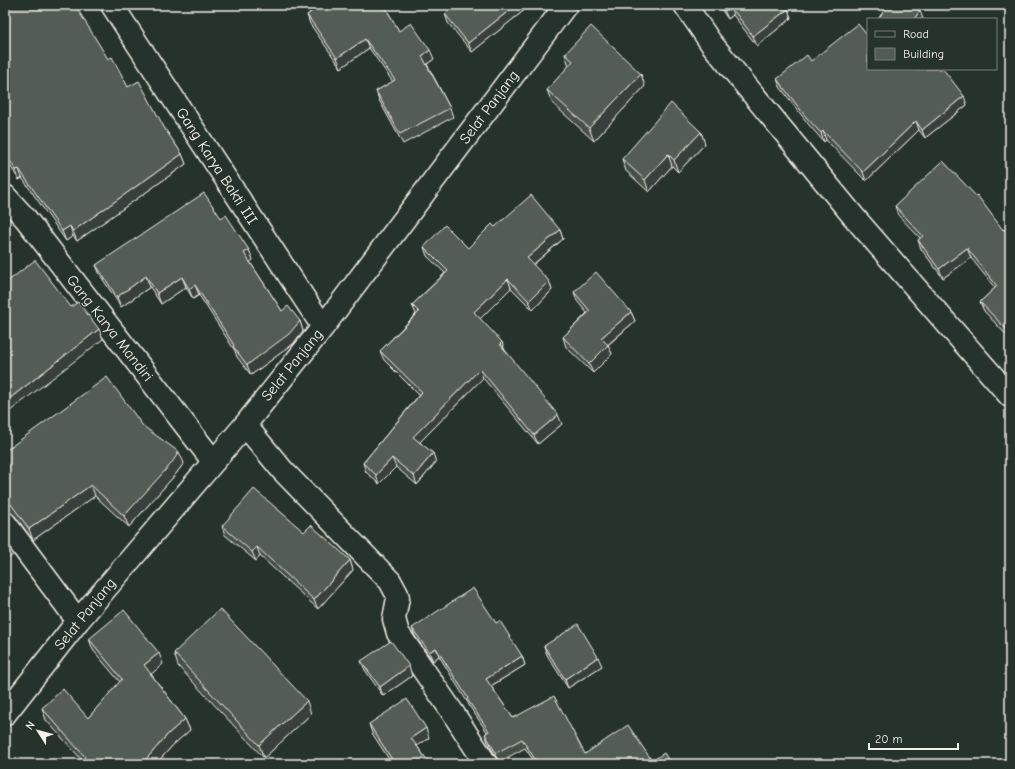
<svg xmlns="http://www.w3.org/2000/svg" width="1015" height="769" font-family="'Comic Neue',sans-serif">
	<style>
		.lines { fill: none; stroke-linecap: round; stroke-linejoin: round }
		.minor-casing { stroke: #f4f1e8; stroke-width: 25 }
		.minor { stroke: #26332d; stroke-width: 22 }
		.wall { fill: #474f49; stroke: #f4f1e8 }
		.shaded-wall { fill: #39403c; stroke: #f4f1e8 }
		.building { fill: #525c55; stroke: #f4f1e8 }
		.labels { text-anchor: middle; dominant-baseline: central; stroke-width: 3; stroke-linejoin: round; paint-order: stroke }
		.street-label { font-size: 15px; fill: #f4f1e8; stroke: #26332d }
	</style>
	<rect width="100%" height="100%" fill="#26332d"/>
	<filter id="ink" filterUnits="userSpaceOnUse"><feTurbulence type="fractalNoise" baseFrequency=".025" numOctaves="2"/><feDisplacementMap in="SourceGraphic" scale="8" xChannelSelector="R" yChannelSelector="G"/><feConvolveMatrix kernelMatrix="1 2 1 2 8 2 1 2 1" color-interpolation-filters="sRGB"/></filter>
	<g filter="url(#ink)">
		<g class="lines">
			<g class="minor-casing">
				<path id="minor" d="M112,5L323,327
					M685,5L711,43L854,217L1010,396
					M5,196L26,219L213,461
					M245,425L283,471L390,581L397,594L398,598L394,619L398,633L451,710L486,764
					M5,523L78,621
					M5,714L78,621L245,425L323,327L566,5"/>
			</g>
			<use href="#minor" class="minor"/>
		</g>
		<path class="wall" d="M5,5L108,59L128,87L165,129L182,154L186,164L77,241L73,236L66,241L22,178L19,180L5,157Z
			M310,5H384L399,31L434,59L427,64L450,108L453,117L403,144L379,100L376,91L393,82L369,48L341,68L310,24L307,15L313,10Z
			M456,5H526L527,8L472,52L448,23L445,14Z
			M718,5H785L788,9L791,18L757,46L733,15L728,19Z
			M867,35L967,105L925,138L919,130L866,181L826,140L824,142L809,125L780,87L777,79Z
			M565,54L645,86L594,141L552,103L547,90L569,66Z
			M701,132L705,144L678,172L672,166L649,192L626,171L622,159Z
			M895,206L1003,230L1010,237V339L984,311L980,302L995,288L971,258L943,278L921,249L918,240L920,238L898,215Z
			M221,218L249,250L253,260L250,262L282,311L300,321L303,331L293,344L251,375L237,357L235,351L199,295L193,299L186,287L161,304L150,287L121,307L100,275L96,265Z
			M495,227L560,230L563,239L533,265L549,281L552,290L533,310L511,288L480,319L562,424L538,444L483,378L420,442L436,462L417,485L396,467L379,484L366,472L363,463L419,395L384,360L380,351L416,314L412,305L445,273L427,256L424,247L468,248Z
			M574,292L631,312L635,321L608,345L612,354L593,373L566,347L563,337L587,313L577,301Z
			M143,426L184,463L175,475L129,527L95,496L33,540L15,516L10,512L5,511V451Z
			M222,526L304,532L350,560L353,570L318,609L260,556L256,561L225,535Z
			M496,623L522,656L525,665L491,686L513,718L585,754L652,761L671,764H536L525,748L499,762L488,742L485,734L487,732L470,707L468,703L439,656L433,661L415,636L412,628Z
			M89,639L163,664L151,674L185,719L190,730L173,745L156,764H78L82,760L46,720L42,708L88,718L120,682L93,650Z
			M544,646L602,666L568,688L547,655Z
			M174,653L311,714L264,758L178,666Z
			M361,661L412,676L383,696L365,670Z
			M369,724L429,738L417,746L430,764H392L372,733Z"/>
		<path class="shaded-wall" d="M516,5H526L527,8L472,52L468,43Z
			M730,6L733,15L728,19L724,10Z
			M788,9L791,18L757,46L753,36Z
			M920,11L923,19H914Z
			M365,39L369,48L341,68L337,58Z
			M430,50L434,59L426,65L422,56Z
			M641,74L645,86L594,141L589,128Z
			M964,96L967,105L925,138L922,130Z
			M916,121L919,130L866,181L863,172Z
			M823,131L826,140L824,142L821,133Z
			M701,132L705,144L678,172L674,160Z
			M182,154L186,164L77,241L73,231Z
			M668,154L672,166L649,192L645,180Z
			M19,169L22,178L19,180L16,170Z
			M70,226L73,236L66,241L62,231Z
			M560,230L563,239L530,267L527,258Z
			M967,248L971,258L943,278L939,269Z
			M249,250L253,260L248,264L244,253Z
			M146,276L150,287L121,307L117,297Z
			M182,277L186,287L161,304L157,293Z
			M508,279L511,288L478,321L474,312Z
			M549,281L552,290L533,310L529,301Z
			M195,285L199,295L193,299L189,289Z
			M631,312L635,321L605,347L601,338Z
			M300,321L303,331L293,344L251,375L247,365Z
			M99,329L103,339L5,415V402Z
			M502,342L505,351L500,344Z
			M608,345L612,354L593,373L589,364Z
			M480,369L483,378L416,446L413,437Z
			M558,415L562,424L538,444L534,435Z
			M179,452L184,463L175,475L129,527L124,516Z
			M433,453L436,462L417,485L414,476Z
			M392,458L396,467L379,484L376,475Z
			M91,485L95,496L33,540L29,529Z
			M9,543L13,555L5,561V546Z
			M257,547L260,556L256,561L252,552Z
			M350,560L353,570L318,609L314,600Z
			M436,648L439,656L433,661L429,652Z
			M159,653L163,664L148,677L144,665Z
			M522,656L525,665L489,687L486,679Z
			M598,657L602,666L568,688L565,679Z
			M409,666L412,676L383,696L380,687Z
			M307,701L311,714L264,758L259,745Z
			M185,719L190,730L173,745L156,764H142L168,734Z
			M426,728L429,738L415,747L411,738Z"/>
		<path class="building" d="M5,5H75L108,59L112,57L128,87L139,81L165,129L182,154L73,231L70,226L62,231L19,169L16,170L5,153Z
			M313,5H384L399,31L411,23L430,50L422,56L450,108L400,134L376,91L395,80L365,39L337,58L307,15L315,9Z
			M456,5H516L468,43L445,14Z
			M721,5H785L788,9L753,36L730,6L724,10Z
			M888,5H911L920,11L914,19H878Z
			M858,24L867,35L868,33V69H943L964,96L922,130L916,121L863,172L823,131L821,133L806,117L777,79L807,55L811,61Z
			M591,26L641,74L589,128L547,90L573,61L565,54Z
			M671,103L701,132L674,160L668,154L645,180L622,159Z
			M943,161L976,196L977,195L1003,230L1004,229L1010,237V333L980,302L997,286L967,248L939,269L918,240L923,236L895,206Z
			M204,193L221,218L226,215L249,250L244,253L282,311L288,306L300,321L289,334L247,365L233,346L234,345L195,285L189,289L182,277L157,293L146,276L117,297L96,265Z
			M531,195L560,230L527,258L549,281L529,301L508,279L474,312L502,342L500,344L558,415L534,435L480,369L413,437L433,453L414,476L392,458L376,475L363,463L422,392L380,351L419,312L412,305L448,271L424,247L445,225L468,248L492,224L495,227Z
			M35,260L71,307L78,302L99,329L5,402V279L7,282Z
			M596,272L631,312L601,338L608,345L589,364L563,337L590,311L574,292Z
			M107,377L143,426L179,452L171,464L124,516L91,485L29,529L11,504L5,500V451Z
			M254,489L304,532L311,525L350,560L314,600L257,547L252,552L222,526Z
			M5,538L9,543L5,546Z
			M473,588L496,623L500,621L522,656L486,679L513,718L554,696L585,754L628,725L652,761L664,753L671,764H538L522,739L496,753L485,734L489,731L467,699L468,698L436,648L429,652L412,628Z
			M220,609L307,701L259,745L174,653Z
			M124,610L159,653L144,665L185,719L168,734L142,764H78L85,757L42,708L63,689L88,718L122,679L89,639Z
			M578,624L598,657L565,679L544,646Z
			M391,641L409,666L380,687L361,661Z
			M407,699L426,728L411,738L430,764H395L369,724Z
			M215,760L218,764H210Z"/>
	</g>
	<g class="labels">
		<g class="street-label">
			<text transform="translate(489 107) rotate(-53)">Selat Panjang</text>
			<text transform="translate(217 166) rotate(57)">Gang Karya Bakti III</text>
			<text transform="translate(110 328) rotate(52)">Gang Karya Mandiri</text>
			<text transform="translate(292 365) rotate(-51)">Selat Panjang</text>
			<text transform="translate(85 614) rotate(-51)">Selat Panjang</text>
		</g>
	</g>
	<rect width="1015" height="769" fill="none" stroke="#26332d" stroke-width="20"/>
	<rect x="10" y="10" width="995" height="749" fill="none" stroke="#f4f1e8" stroke-width="1.5" filter="url(#ink)"/>
	<rect x="867" y="18" width="130" height="52" fill="#26332d" stroke="#787f78"/>
	<rect x="875" y="31" width="20" height="6" fill="#26332d" stroke="#787f78"/>
	<text x="903" y="38" font-size="12" fill="#f4f1e8">Road</text>
	<rect x="875" y="48" width="20" height="12" fill="#525c55" stroke="#787f78"/>
	<text x="903" y="58" font-size="12" fill="#f4f1e8">Building</text>
	<g transform="translate(38 731) rotate(306)" stroke="#26332d" stroke-width="3" paint-order="stroke">
	<path d="M0-3L7 15L0 10L-7 15Z" fill="#f4f1e8"/>
	<text y="-6" font-size="11" font-weight="bold" text-anchor="middle" fill="#f4f1e8">N</text>
	</g>
	<path d="M869 743v6h89v-6" fill="none" stroke="#f4f1e8" stroke-width="2"/>
	<text x="875" y="743" font-size="12" fill="#f4f1e8" stroke="#26332d" stroke-width="3" paint-order="stroke">20 m</text>
</svg>
